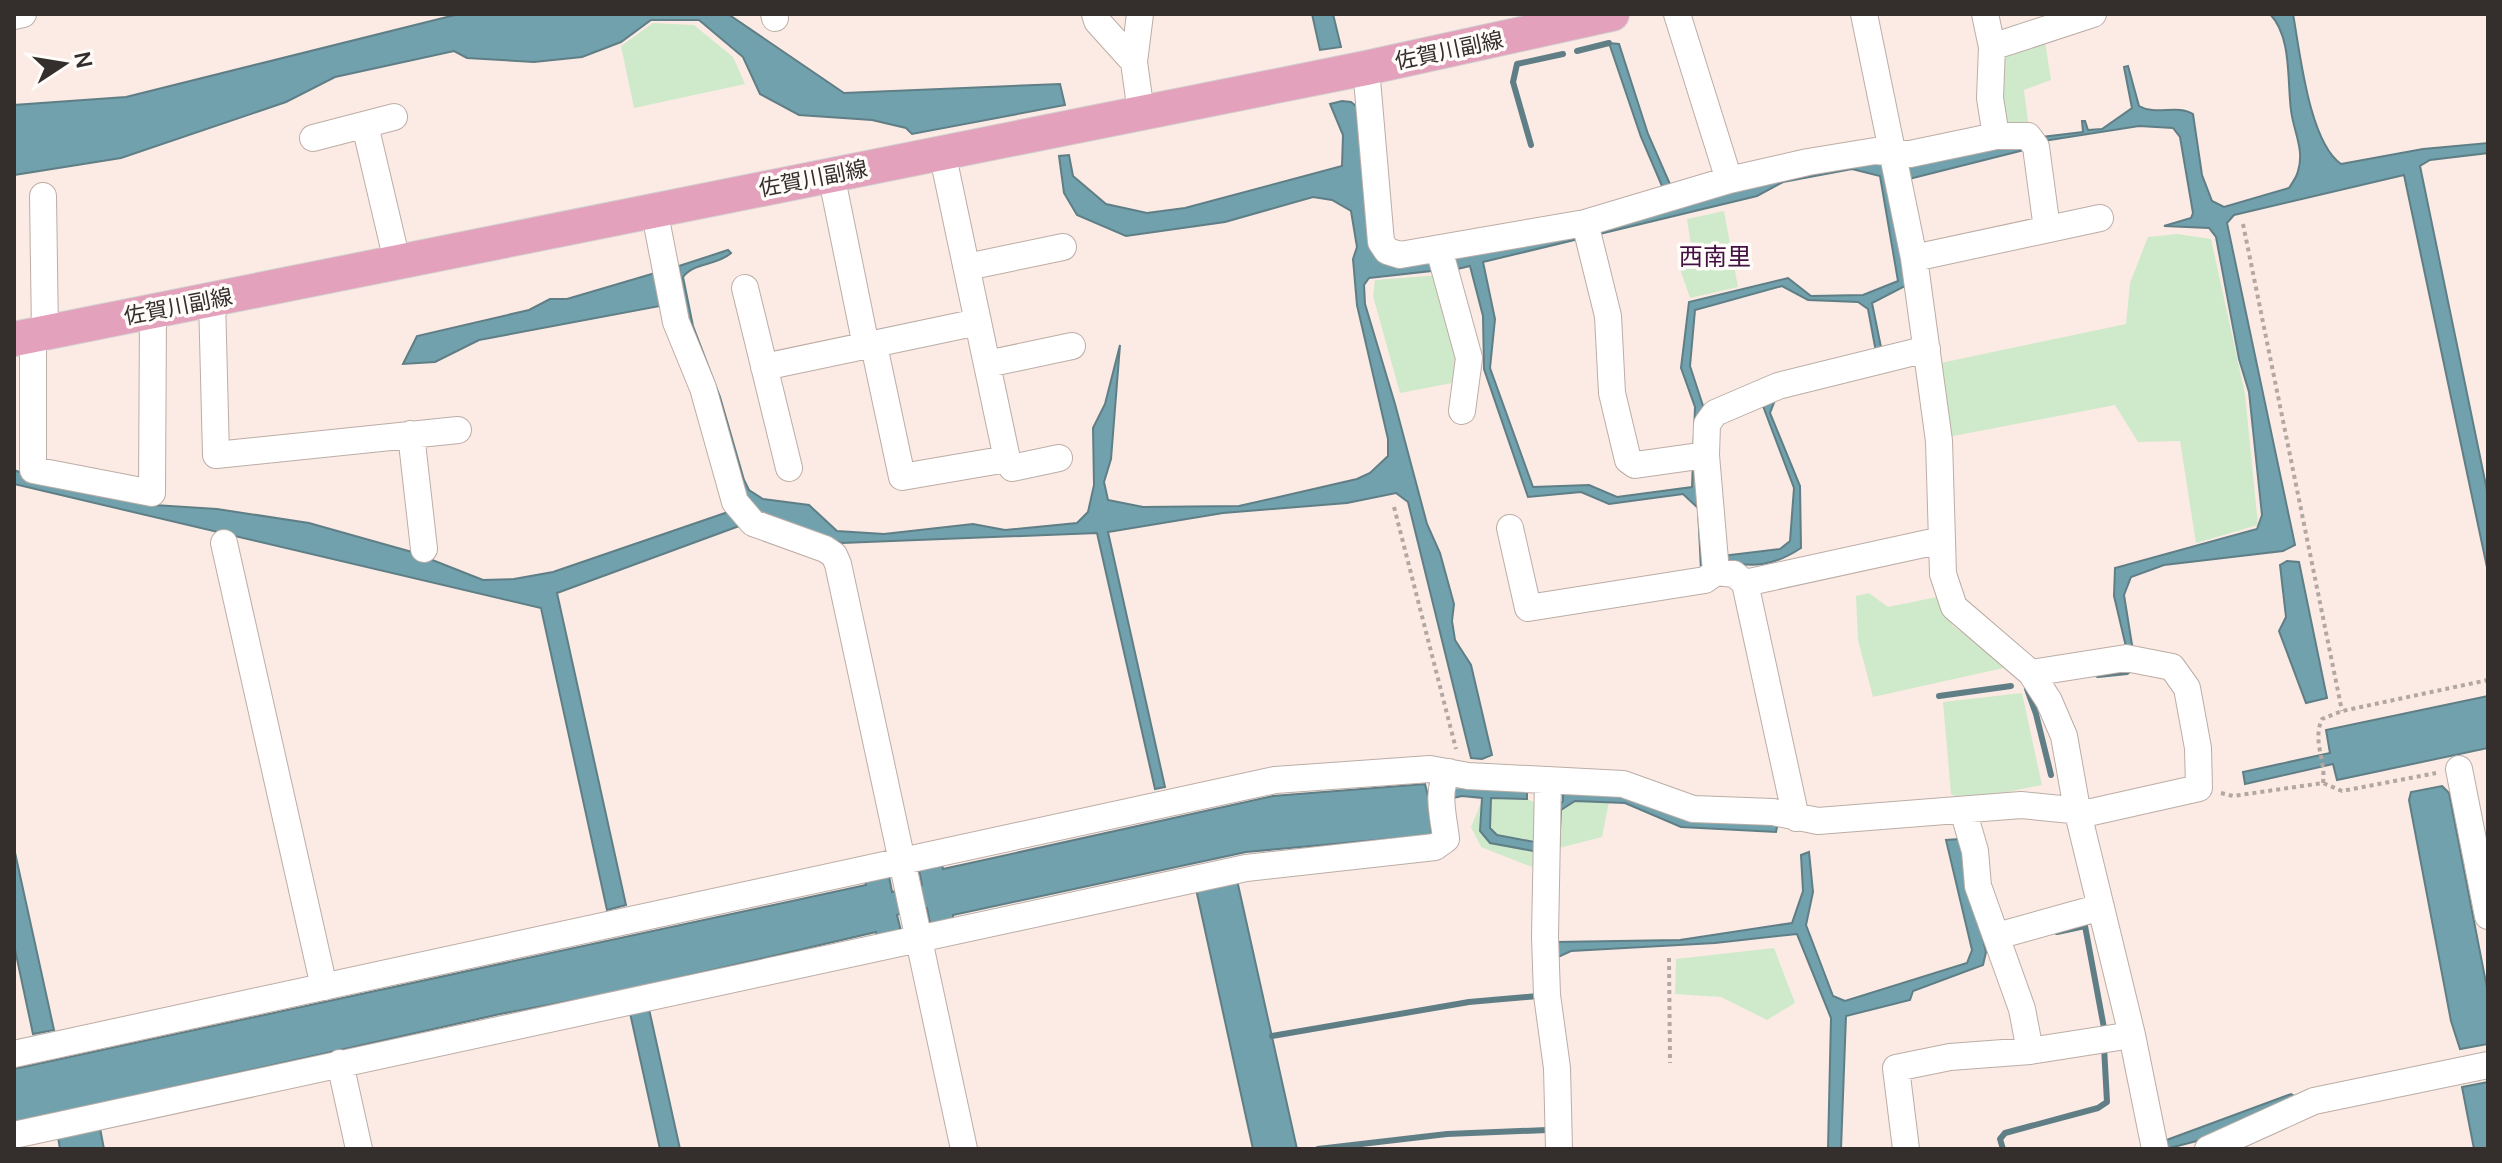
<svg xmlns="http://www.w3.org/2000/svg" width="2502" height="1163" font-family="Manrope,'Noto Sans JP',sans-serif">
	<style>
		.green { fill: #cfeaca }
		.water { fill: #71a1ac; stroke: #5f7e86; stroke-width: 2; fill-rule: evenodd }
		.lines { fill: none; stroke-linecap: round; stroke-linejoin: round }
		.stream { stroke: #5f7e86; stroke-width: 6 }
		.minor-casing { stroke: #bcada6; stroke-width: 28 }
		.major-casing { stroke: #d2d1d1; stroke-width: 36 }
		.path { stroke: #b3a7a1; stroke-width: 4; stroke-dasharray: 4 4; stroke-linecap: butt }
		.minor { stroke: #fff; stroke-width: 26 }
		.major { stroke: #e4a1bb; stroke-width: 34 }
		.labels { text-anchor: middle; dominant-baseline: central; stroke-width: 7; stroke-linejoin: round; paint-order: stroke }
		.street-label { font-size: 22px; fill: #342e2c; stroke: #fffcfa }
		.neighbourhood-label { font-size: 24px; fill: #421142; stroke: #fffcfa }
	</style>
	<rect width="100%" height="100%" fill="#fbebe4"/>
	<path class="green" d="M653,23L694,25L733,57L745,84L634,108L621,46Z
		M2044,35L2051,80L2024,90L2029,129L2003,132L1999,51Z
		M1724,211L1738,287L1690,298L1679,266L1693,259L1687,219Z
		M2177,234L2211,239L2245,394L2258,525L2196,543L2180,441L2138,442L2115,405L1948,437L1936,364L2126,324L2130,283L2148,237Z
		M1440,275L1463,363L1452,383L1400,393L1373,296L1375,280Z
		M1869,593L1888,607L1937,597L1953,626L2008,667L1873,697L1858,640L1856,596Z
		M2022,693L2042,785L1963,801L1951,794L1943,702Z
		M1483,798L1527,799L1554,811L1561,810L1575,801L1609,802L1602,837L1559,848L1537,869L1481,847L1471,827Z
		M1774,948L1795,1003L1767,1020L1721,997L1675,994L1676,959Z"/>
	<path class="water" d="M459,14H728L844,93L1060,84L1065,105L912,134L906,128L872,120L799,115L760,94L743,57L699,20H651L621,42L582,57L534,62L467,58L454,51L335,77L286,102L121,158L14,175V105L126,97Z
		M1312,14H1333L1341,47L1320,50Z
		M2270,14H2293C2300,52 2309,142 2341,164L2423,149L2488,143V153L2430,160L2420,166L2488,495V572L2404,175L2234,215L2227,223L2295,545L2283,551L2164,565L2131,577L2124,595L2133,651H2127L2114,596L2115,568L2257,529L2262,515L2249,392L2239,359L2216,237L2209,228L2164,226L2191,218L2193,213L2180,137L2173,128L2139,126L2037,142L2024,150L1909,179L1907,162L2033,138L2083,132L2082,121H2085L2088,130L2102,129L2132,108L2124,67L2128,66L2139,106C2156,116 2177,104 2193,114L2202,175L2212,201L2224,207L2289,188C2292,183 2297,177 2298,171C2305,150 2293,130 2291,110C2287,80 2292,37 2270,14Z
		M1609,43L1619,44L1648,134L1673,191L1665,193L1641,137Z
		M1342,101L1351,102L1362,111L1374,245L1439,258L1440,270L1369,278L1364,285L1365,304L1395,404L1427,524L1440,553L1454,604L1452,621L1455,640L1471,665L1492,755L1482,759L1471,758L1408,502L1396,493L1347,503L1223,513L1108,532L1165,787L1155,789L1097,533L842,543L758,514L750,508L661,300L660,306L479,340L435,362L403,364L417,336L529,310L550,299H567L655,273L680,274L679,266L728,250L731,253C717,266 694,262 683,277L693,326L720,397L744,480L749,490L763,499L809,505L837,531L884,534L973,524L1005,530L1077,523L1088,512L1094,485L1093,428L1105,404L1120,345L1111,459L1104,482L1108,500L1143,507L1239,506L1357,479L1370,473L1388,456V439L1357,305L1353,259L1357,247L1351,211L1332,200L1313,197L1225,222L1126,236L1077,215L1064,193L1059,156L1069,155L1073,176L1106,204L1147,213L1185,208L1342,166L1343,135L1330,104Z
		M1854,162L1883,163L1909,284L1872,303L1882,352H1876L1868,309L1858,302L1808,300L1782,286L1695,310L1690,366L1705,412L1708,569L1701,570L1698,508L1683,494L1609,504L1581,492L1528,497L1484,369L1483,316L1470,266L1453,270L1448,257L1780,177ZM1852,169L1880,176L1898,281L1863,295L1811,296L1788,278L1689,302L1681,368L1695,407L1692,487L1617,497L1589,485L1533,487L1490,368L1495,319L1483,262L1757,196L1783,182Z
		M1771,397L1775,400L1770,413L1800,486L1801,548C1772,567 1754,567 1722,562L1721,556L1780,549L1790,541L1794,488L1763,406Z
		M14,470L51,484L154,505L217,509L309,523L412,552L483,580L514,579L553,572L731,511L742,525L557,593L626,905L607,910L541,608L14,484Z
		M2287,561L2299,562L2327,698L2306,703L2279,631L2286,617L2280,565Z
		M2488,696V748L2337,780L2333,764L2245,784L2243,772L2330,753L2326,730Z
		M1425,784L1428,796L1433,795L1434,806L1429,809L1432,835L1246,852L953,915V920L930,924L927,908L920,909L916,887L922,885L919,870L942,865L943,869L1273,796Z
		M1462,786L1527,788V799L1491,798L1490,828L1497,835L1540,843L1539,852L1490,843L1480,831L1482,798L1462,796L1453,798L1452,788Z
		M2442,786L2449,793L2488,993V1044L2460,1049L2451,1021L2409,800L2411,792Z
		M1563,791L1627,794L1778,822L1776,832L1681,827L1625,803L1575,801L1561,810L1559,848L1554,811L1563,801Z
		M1960,839L1986,952L1983,965L1913,991L1910,1000L1846,1016L1841,1149H1828L1831,1018L1797,934L1715,943L1571,951L1556,958V942L1680,940L1792,923L1803,891L1801,855L1809,852L1813,892L1806,925L1833,996L1845,1001L1967,963L1972,950L1946,840Z
		M14,848L54,1030L33,1034L14,945Z
		M889,876L892,892L897,891L902,913L897,915L901,931L877,936L876,932L613,993L500,1014L14,1123V1069L866,885L865,881Z
		M1237,880L1297,1149H1253L1196,889Z
		M649,1009L680,1149H660L630,1013Z
		M2488,1082V1149H2474L2462,1087Z
		M2291,1094L2294,1096L2292,1100L2212,1137L2166,1149L2164,1141Z
		M100,1128L104,1149H60L58,1137Z"/>
	<g class="lines">
		<path class="stream" d="M1577,51L1609,43
			M1531,145L1513,82L1517,64L1563,54
			M2098,675L2127,672L2131,667
			M2027,689L2036,714L2051,775
			M1939,696L2011,686
			M2057,932L2085,926L2104,1028
			M1272,1036L1469,1002L1538,996
			M1318,1149L1447,1134L1547,1130
			M2003,1149L2000,1139L2005,1133L2098,1108L2107,1102L2104,1047"/>
		<g class="minor-casing">
			<path id="minor" d="M774,14L775,18
				M1095,14L1097,21L1134,62
				M1140,14L1134,62L1141,113
				M1677,14L1729,180
				M1864,14L1914,258L1939,441L1943,574L1954,607L2031,673L2049,701L2064,736L2077,809L2132,1035L2155,1149
				M14,16L23,14
				M1992,47L2093,14
				M1366,68L1381,242L1387,251L1400,255L1585,223L1729,180L1808,162L1875,151L1910,154L1996,136L1990,98L1992,47L1985,14
				M365,125L397,261
				M1996,136H2028L2036,147L2047,229
				M313,138L394,117
				M831,174L864,336L876,355L902,477L1007,459L942,152
				M43,196L45,333
				M654,209L676,322L703,388L735,502L753,523L825,549L834,555L838,564L964,1149
				M1585,223L1608,316L1612,393L1628,460L1635,465L1706,455
				M1439,249L1469,358L1462,411
				M1914,258L2100,218
				M967,267L1063,247
				M745,288L789,468
				M212,299L216,455L458,430
				M33,335V470L152,493L153,311
				M987,364L1072,346
				M764,367L978,322
				M411,434L424,549
				M1007,459L1012,468L1059,458
				M1510,528L1528,608L1705,580L1716,572
				M224,543L324,987
				M1745,583L1942,540
				M2459,769L2488,916
				M1548,780L1545,937L1547,995L1557,1068L1559,1149
				M1963,810L1975,851L1978,886L2022,1009L2030,1051
				M1796,818L1745,583L1734,574L1716,572L1706,455L1707,424L1715,413L1778,386L1927,349
				M1997,936L2101,907
				M14,1054L1275,780L1430,769L1468,776L1623,784L1693,809L1773,812L1818,821L2021,805L2092,812L2199,788L2198,748L2187,688L2172,667L2126,658L2031,673
				M340,1063L359,1149
				M14,1135L1246,868L1435,847L1446,839C1444,818 1435,789 1449,772
				M1906,1149L1896,1068L1950,1057L2030,1051L2132,1035
				M2208,1149L2314,1101L2488,1065"/>
		</g>
		<g class="major-casing">
			<path id="major" d="M14,339L1366,68L1612,14"/>
		</g>
		<path class="path" d="M2243,224L2342,711
			M1394,507L1456,749
			M2323,783C2326,759 2312,742 2322,719L2342,711L2488,680
			M2221,793L2233,796L2323,783L2342,791L2436,773
			M1669,958L1670,1063"/>
		<use href="#minor" class="minor"/>
		<use href="#major" class="major"/>
	</g>
	<g class="labels">
		<g class="street-label">
			<text transform="translate(1449 50) rotate(-12)">佐賀川副線</text>
			<text transform="translate(813 178) rotate(-11)">佐賀川副線</text>
			<text transform="translate(178 306) rotate(-11)">佐賀川副線</text>
		</g>
		<g class="neighbourhood-label">
			<text x="1715" y="255">西南里</text>
		</g>
	</g>
	<rect width="2502" height="1163" fill="none" stroke="#342e2c" stroke-width="32"/>
	<g transform="translate(64 64) rotate(78)" stroke="#fffcfa" stroke-width="6" paint-order="stroke">
	<path d="M0-6L14 30L0 20L-14 30Z" fill="#342e2c"/>
	<text y="-12" font-size="22" font-weight="bold" text-anchor="middle" fill="#342e2c">N</text>
	</g>
</svg>
